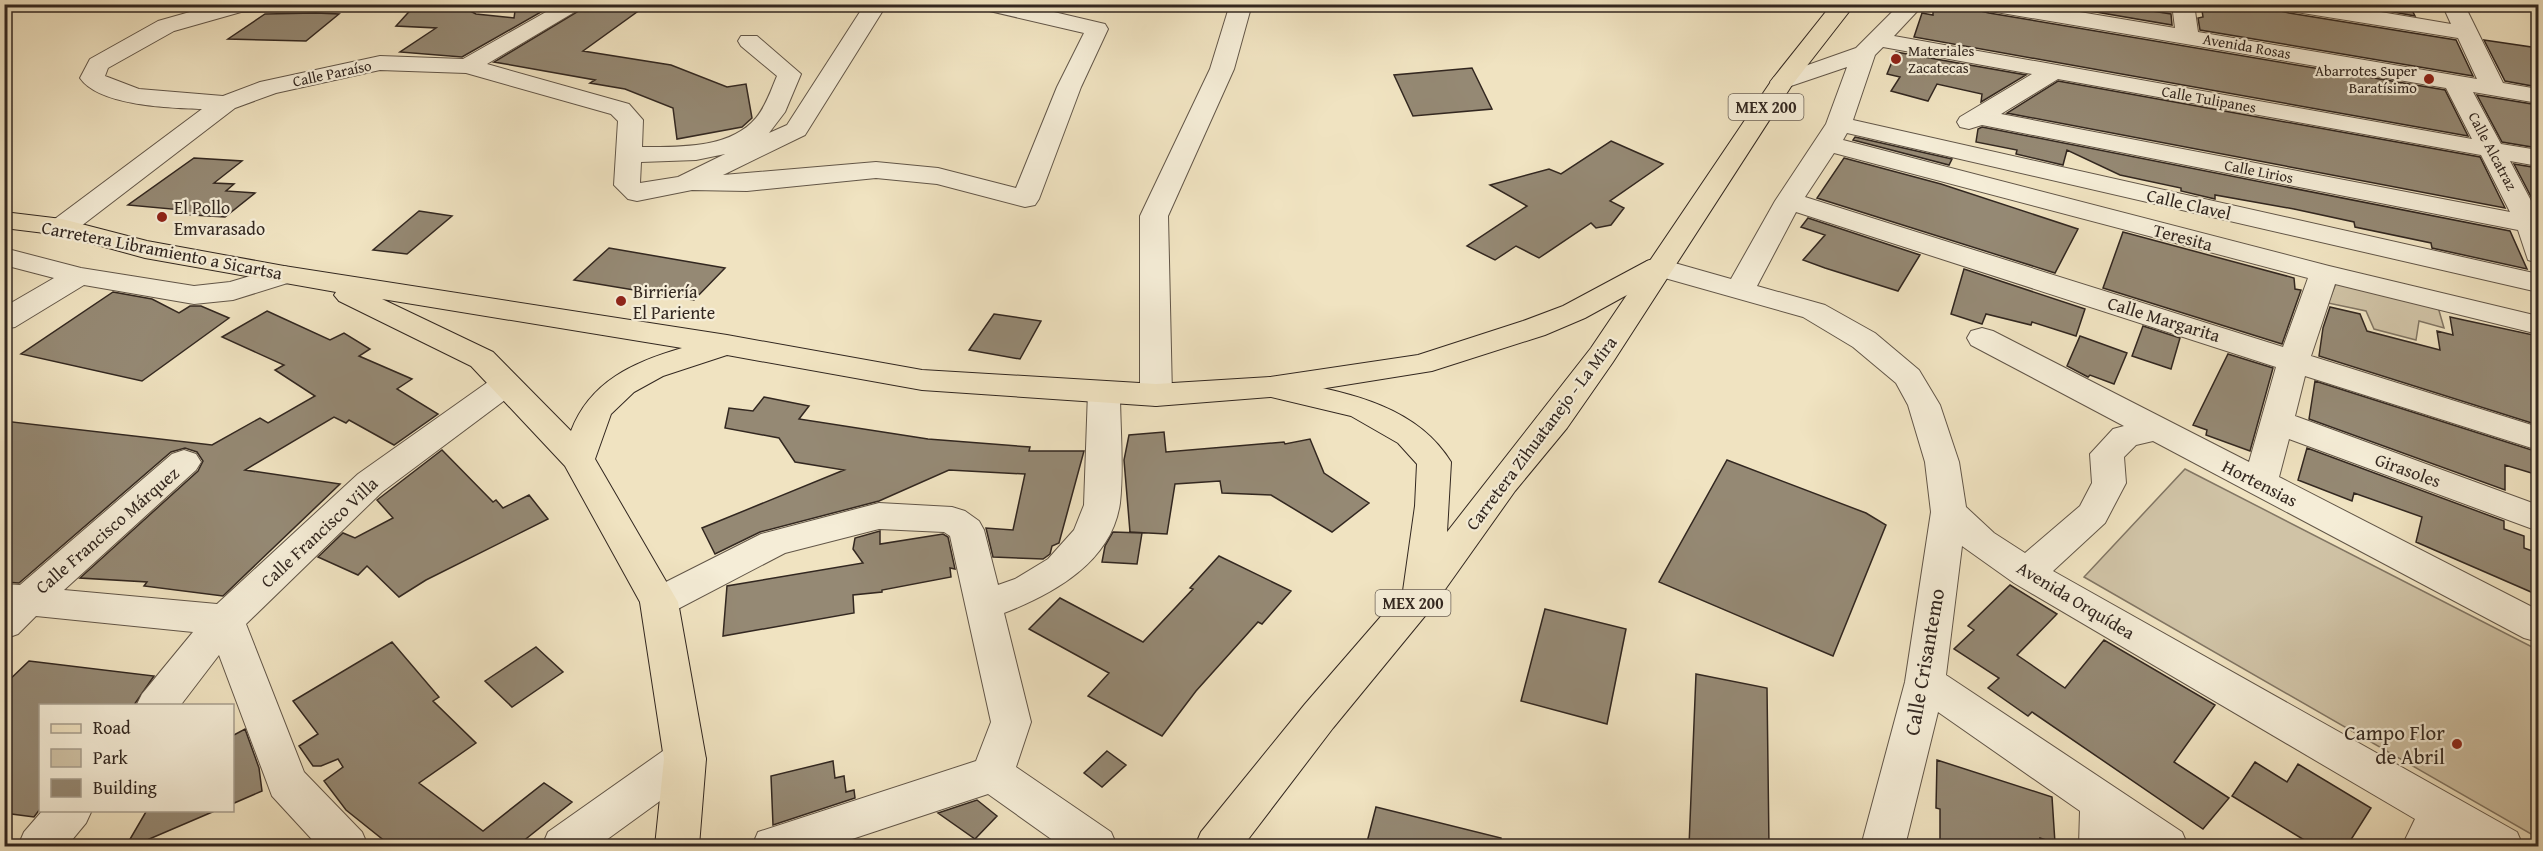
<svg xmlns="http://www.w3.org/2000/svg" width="2543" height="851" font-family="'Gentium Book Plus',serif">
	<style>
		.green { fill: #d0c3a6; stroke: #817563; stroke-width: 1.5 }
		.building { fill: #958974; stroke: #322720; stroke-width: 1.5 }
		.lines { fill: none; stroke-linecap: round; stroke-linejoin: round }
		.minor-casing { stroke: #625648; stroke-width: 2 }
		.major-casing { stroke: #322720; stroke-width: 2 }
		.highway-casing { stroke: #322720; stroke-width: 2 }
		.minor { fill: #f5edd7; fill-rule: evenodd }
		.major { fill: #f0e3c1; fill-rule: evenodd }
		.highway { fill: #f0e3c1; fill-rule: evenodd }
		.poi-dot { fill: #8f2418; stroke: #f5edd7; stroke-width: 2 }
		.labels { text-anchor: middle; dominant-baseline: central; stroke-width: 4.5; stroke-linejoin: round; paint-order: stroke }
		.far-street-label { font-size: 15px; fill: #322720; stroke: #f5edd7 }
		.far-poi-label { font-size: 15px; fill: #322720; stroke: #f5edd7; text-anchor: start }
		.shield { fill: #f5edd7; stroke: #6c6257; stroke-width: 1.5 }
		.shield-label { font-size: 16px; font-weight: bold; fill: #322720 }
		.street-label { font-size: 18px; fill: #322720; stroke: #f5edd7 }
		.poi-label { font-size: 18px; fill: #322720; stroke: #f5edd7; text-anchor: start }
		.near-street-label { font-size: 21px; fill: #322720; stroke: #f5edd7 }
		.near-poi-label { font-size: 21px; fill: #322720; stroke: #f5edd7; text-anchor: end }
	</style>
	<rect width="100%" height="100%" fill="#f0e3c1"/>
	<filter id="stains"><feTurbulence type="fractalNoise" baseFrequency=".00333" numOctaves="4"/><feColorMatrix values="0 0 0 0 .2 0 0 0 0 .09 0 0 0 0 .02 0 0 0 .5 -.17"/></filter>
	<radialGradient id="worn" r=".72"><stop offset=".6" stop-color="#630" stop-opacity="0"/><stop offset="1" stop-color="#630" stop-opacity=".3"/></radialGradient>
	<path class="green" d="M2337,281L2438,307L2444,328L2419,321L2416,340L2374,329L2366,311L2328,303Z
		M2185,469L2538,650V838L2084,577Z"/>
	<path class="building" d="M416,4H456L476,14L514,18L516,4H555L462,57L400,52L436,28L396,26Z
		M590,4H648L583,51L671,65L727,87L746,84L752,118L742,127L677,139L673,108L625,89L590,83L595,80L494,62Z
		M1933,4H1977L1981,11L1989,13L2445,90L2468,136L1914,37L1922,13L1933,15Z
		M2049,4H2146V10L2171,14L2172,25Z
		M2201,4H2277L2281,11L2289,13L2456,40L2473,76L2200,30L2198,18L2203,17Z
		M2350,4H2409L2415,16Z
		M316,13L339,14L306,41L228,39L265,14Z
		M2484,40L2538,48V87L2505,81Z
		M1896,52L2026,75L1981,102L1982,94L1937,84L1928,101L1891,91L1900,77L1887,74Z
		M1472,68L1492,109L1413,116L1394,75Z
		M2058,81L2480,157L2505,208L2007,113Z
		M2477,95L2538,105V148L2502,142Z
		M1982,127L2510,231L2527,269L2432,248L2431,243L2355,227L2354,222L2294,209L2215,195V199L2181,191V188L2120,175L2067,150L2063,165L2016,154L2017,150L1976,142L1978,129Z
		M1855,137L1952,159L1949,165L1853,140Z
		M1611,141L1663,164L1610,201L1624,208L1611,225L1596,228L1591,223L1539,258L1516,246L1495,260L1467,246L1527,206L1490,185L1549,169L1561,174Z
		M194,158L242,161L214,183L234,184L226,191L255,193L225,217L178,214L183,210L128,205Z
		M1844,158L1941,184L2078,229L2055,273L1817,198Z
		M2514,164L2538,168V210Z
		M419,211L452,216L407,254L373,250Z
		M1808,218L1920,255L1898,291L1825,268L1803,260L1825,235L1801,227Z
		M2123,232L2294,278L2295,289L2301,290L2282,344L2103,288Z
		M609,248L725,268L694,300L574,280Z
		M1964,269L2085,309L2076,336L2032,322L2031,325L1986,314L1982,324L1951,314Z
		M113,292L152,299L179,313L190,306H201L229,318L142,381L21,354Z
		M2330,307L2360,314L2367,331L2440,350L2437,331L2453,335L2450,317L2538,336V425L2319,356L2323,328Z
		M267,311L330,340L344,333L370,349L359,356L412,379L397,389L438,414L394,445L349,420L346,423L334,417L245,470L340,484L223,596L144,586L147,582L80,578L198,471L203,461L197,452L185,448L171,452L19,583L4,582V421L212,445L260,418L268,423L315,396L275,370L284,365L222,337Z
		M994,314L1041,321L1020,359L969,350Z
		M2143,326L2180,338L2171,369L2132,356Z
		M2080,336L2127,353L2114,384L2090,375L2088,377L2067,366Z
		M2228,354L2273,368L2250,451L2206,435L2207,430L2193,425Z
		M2315,381L2538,452V475L2505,465V490L2309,419Z
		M764,397L809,406L799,419L928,439L1030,447L1029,451H1084L1059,543L1052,546L1050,554L1043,559L993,557L986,528L1013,530L1025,474L949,470L879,501L760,532L715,554L702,528L844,470L795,462L779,438L725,428L729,408L753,411Z
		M1164,432L1166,452L1284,442L1285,444L1310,439L1324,473L1369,503L1332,532L1271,495L1222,493L1220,481L1175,484L1167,534L1130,532L1124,460L1129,435Z
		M2307,448L2504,521V529L2524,536V548L2538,553V595L2416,542L2422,517L2354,493L2352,501L2298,480Z
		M442,450L493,502L496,500L503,508L529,495L548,519L426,580L399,597L367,566L358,575L318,557L343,533L355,538L393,518L377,500Z
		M1727,460L1866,513L1886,525L1833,656L1659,582Z
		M880,531V544L943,534L948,537L955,569L950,568L951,577L882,590V592L853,595L854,613L723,636L727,586L863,563L853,549L855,538Z
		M1113,532L1142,533L1137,564L1102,562L1105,546Z
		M1219,556L1291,591L1262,624L1258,622L1196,691L1162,736L1088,696L1109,673L1029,629L1060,598L1143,642L1193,589L1190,588Z
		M2010,585L2057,614L2017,655L2065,688L2104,640L2215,705L2174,762L2229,798L2203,829L2032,712L2028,716L1988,688L1999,678L1954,649L1974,630L1968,626Z
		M1545,609L1626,629L1607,724L1521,701Z
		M392,642L439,697L433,701L476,743L419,783L483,831L544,783L572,802L517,846H391L346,810L324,781L343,767L338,759L321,766H313L299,746L318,734L293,701Z
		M536,647L563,672L512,707L485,681Z
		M29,661L154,676L134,705H40V809L34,817L4,813V685Z
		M1696,674L1767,688L1769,846H1689Z
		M245,729L259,768L262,791L232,804V736Z
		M1107,751L1126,765L1102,787L1084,773Z
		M1937,760L2052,797L2055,843L2040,838V846H1940V809L1936,808Z
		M833,761L835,778L844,776L846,792L854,790L855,798L773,825L771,776Z
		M2255,762L2287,782L2298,764L2371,808L2347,846H2314L2232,796Z
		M977,800L997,816L975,839L938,813Z
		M1376,807L1501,838L1500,846H1366Z
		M147,810H217L133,846H126Z"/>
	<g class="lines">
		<g class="minor-casing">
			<path id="minor" d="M218,4H325L322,9L314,11L241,12L174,31L108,68L105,76L139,89L223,96L260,82L380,56L463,59L560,4H588L487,64L629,104L643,120L642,147C679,147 730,149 756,118C766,106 771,90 777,76L741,46L738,41L741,36H757L801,74L785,112L769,133L787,125L865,4H887L805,135L723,175L876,162L938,168L1016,188L1057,87L1084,33L981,9L978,4H1020L1105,24L1108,29L1081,87L1039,199L1035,205L1025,207L937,184L876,178L747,191L692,190L637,201L628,199L614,185L618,121L611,114L466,73L380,70L276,93L235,108L72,233L62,235L52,233L48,227L52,221L202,109C171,108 99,106 80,78L90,59L158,21ZM725,154L678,177L640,183L641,162L696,160Z
				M1230,4H1252L1234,69L1168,216L1172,395L1167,402L1156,406L1145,402L1140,395V216L1210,69Z
				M1900,4H1924L1894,36L2472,139L2446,88L1990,11L1982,9L1979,4H2032L2175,28L2172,4H2194L2198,32L2477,79L2458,38L2290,11L2282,9L2279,4H2334L2451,24L2442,4H2464L2503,83L2538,89V103L2473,92L2501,144L2538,150V166L2510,161L2538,214V263L2528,260L2518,230L1982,125L1969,129L1960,127L1957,122L1960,117L2032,74L1883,47L1875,55L1853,120L2538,274V292L1847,133L1843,140L2329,266L2538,316V334L2335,284L2311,356L2538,427V450L2305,376L2295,416L2538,505V531L2289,439L2279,477L2538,610V642L2524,638L2153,441L2136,445L2124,457L2126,483L2105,523L2053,571L2517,832L2523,846H2463L2449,839L2446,846H2402L2415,819L2014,583L1962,546L1946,675L2182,832L2188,846H2131L2123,841V846H2079L2080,811L1938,712L1905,846H1861L1905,682L1931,512L1925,462L1908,405L1896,383L1853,347L1803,317L1647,273L1643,267L1647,261L1657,258L1731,279L1775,201L1826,124L1847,67L1782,89L1774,87L1770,82L1774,77L1856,48ZM2058,79L2481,155L2510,212L2001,114ZM1834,153L2308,278L2283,347L1805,197ZM1796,212L2276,367L2249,462L1993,331L1982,328L1971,331L1967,338L1971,345L2124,426L2113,429L2090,454L2092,483L2080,506L2025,553L1994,533L1966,507L1959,462L1940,405L1919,370L1875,333L1825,305L1757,286Z
				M4,248L81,268L194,286L230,282L284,266L294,269L299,275L294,281L233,300L194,304L84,285L15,327L4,329V307L54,278L4,265Z
				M506,374L517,377L522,384L517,391L382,492L246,624L304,772L362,832L368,846H318L272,796L219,655L180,706H136L142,694L193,632L36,616L18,634L4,639V584L20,585L172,454L184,450L196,454L201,462L196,470L64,590L217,604L358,474L495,377Z
				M1104,382L1115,385L1120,392C1120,428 1124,467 1120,503C1112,562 1053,594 1004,613L1031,722L1016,767L1111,832L1117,846H1061L988,794L831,846H752L758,832L976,761L991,722L950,536L944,532L879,529L785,553L672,612L659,616L646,612L640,602L646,592L761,534L879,503L952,507L965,511L979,521L984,530L998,585L1015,579L1048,559L1074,530L1084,505L1088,392L1093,385Z
				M685,741L700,746L706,759L700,772L598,846H542L548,832L670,746Z
				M43,810H92L86,823L67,846H18L24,832Z"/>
		</g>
		<g class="major-casing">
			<path id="major" d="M4,212L62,219L147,241L284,266L727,335L922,370L1156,384L1270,377L1418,355L1523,321L1563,306L1647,261L1657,258L1667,261L1671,267L1667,273L1585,318L1545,335L1432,371L1270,397L1156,406L922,390L727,355L663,376L634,392L611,414L595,459L678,602L706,759L699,846H655L664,759L640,602L565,466L471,366L339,301L334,295L336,292L145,258L61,235L4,228ZM382,299L682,348C634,362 590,381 571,431L493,352Z"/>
		</g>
		<g class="highway-casing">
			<path id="highway" d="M1832,4H1855L1792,85L1613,362L1567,428L1515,491L1434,605L1333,728L1243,846H1195L1201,832L1305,704L1403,591L1415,506L1417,464L1398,443L1351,416L1259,394L1254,387L1259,380L1270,377C1335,391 1413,400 1451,462L1447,532L1591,348L1774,77Z"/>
		</g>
		<use href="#minor" class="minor"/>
		<use href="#major" class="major"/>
		<use href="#highway" class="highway"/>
	</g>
	<g class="poi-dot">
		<circle cx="1896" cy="59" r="6"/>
		<circle cx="2429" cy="79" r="6"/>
		<circle cx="162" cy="217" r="6"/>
		<circle cx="621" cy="301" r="6"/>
		<circle cx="2457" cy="744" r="6"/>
	</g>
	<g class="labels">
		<g class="far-street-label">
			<text transform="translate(2247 46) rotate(10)">Avenida Rosas</text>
			<text transform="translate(332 73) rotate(-12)">Calle Paraíso</text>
			<text transform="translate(2209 99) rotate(10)">Calle Tulipanes</text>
			<text transform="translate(2493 151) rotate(62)">Calle Alcatraz</text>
			<text transform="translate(2259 171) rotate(11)">Calle Lirios</text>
		</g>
		<g class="far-poi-label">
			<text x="1908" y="50">Materiales<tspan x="1908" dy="17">Zacatecas</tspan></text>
			<text x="2417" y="70" text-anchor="end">Abarrotes Super<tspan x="2417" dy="17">Baratísimo</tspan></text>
		</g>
		<g class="shield">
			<rect x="1728.5" y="94" width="75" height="26" rx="4.5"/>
			<rect x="1375.5" y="590" width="75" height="26" rx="4.5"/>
		</g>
		<g class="shield-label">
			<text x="1766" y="107">MEX 200</text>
			<text x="1413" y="603">MEX 200</text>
		</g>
		<g class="street-label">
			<text transform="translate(2189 204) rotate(13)">Calle Clavel</text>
			<text transform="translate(2183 237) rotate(15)">Teresita</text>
			<text transform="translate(162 250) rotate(11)">Carretera Libramiento a Sicartsa</text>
			<text transform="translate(2164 319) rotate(17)">Calle Margarita</text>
			<text transform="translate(1541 433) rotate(-53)">Carretera Zihuatanejo - La Mira</text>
			<text transform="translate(2408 470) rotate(20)">Girasoles</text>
			<text transform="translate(2260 483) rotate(27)">Hortensias</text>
			<text transform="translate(107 530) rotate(-41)">Calle Francisco Márquez</text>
			<text transform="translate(319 532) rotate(-43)">Calle Francisco Villa</text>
			<text transform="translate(2076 600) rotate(31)">Avenida Orquídea</text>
		</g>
		<g class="poi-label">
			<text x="174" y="207">El Pollo<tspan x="174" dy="21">Emvarasado</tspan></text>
			<text x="633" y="291">Birriería<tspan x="633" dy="21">El Pariente</tspan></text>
		</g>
		<g class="near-street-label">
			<text transform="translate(1924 662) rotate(-80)">Calle Crisantemo</text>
		</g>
		<g class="near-poi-label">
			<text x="2445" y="732">Campo Flor<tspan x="2445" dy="24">de Abril</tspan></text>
		</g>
	</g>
	<rect width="2543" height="851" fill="none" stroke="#f0e3c1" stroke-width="24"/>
	<rect x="6" y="6" width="2531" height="839" fill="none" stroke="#322720" stroke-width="3"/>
	<rect x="12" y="12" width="2519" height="827" fill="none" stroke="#322720" stroke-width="1.5"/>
	<rect x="39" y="704" width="195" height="108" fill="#f5edd7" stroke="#a79e8e" stroke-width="1.5"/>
	<rect x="51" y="724" width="30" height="9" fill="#f0e3c1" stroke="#a79e8e" stroke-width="1.5"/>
	<text x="93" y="734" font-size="18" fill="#322720">Road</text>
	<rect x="51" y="749" width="30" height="18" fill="#d0c3a6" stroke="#a79e8e" stroke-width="1.5"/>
	<text x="93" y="764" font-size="18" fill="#322720">Park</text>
	<rect x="51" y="779" width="30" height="18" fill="#958974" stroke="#a79e8e" stroke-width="1.5"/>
	<text x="93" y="794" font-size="18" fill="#322720">Building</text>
	<rect width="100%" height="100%" filter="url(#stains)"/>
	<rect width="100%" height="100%" fill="url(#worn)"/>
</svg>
